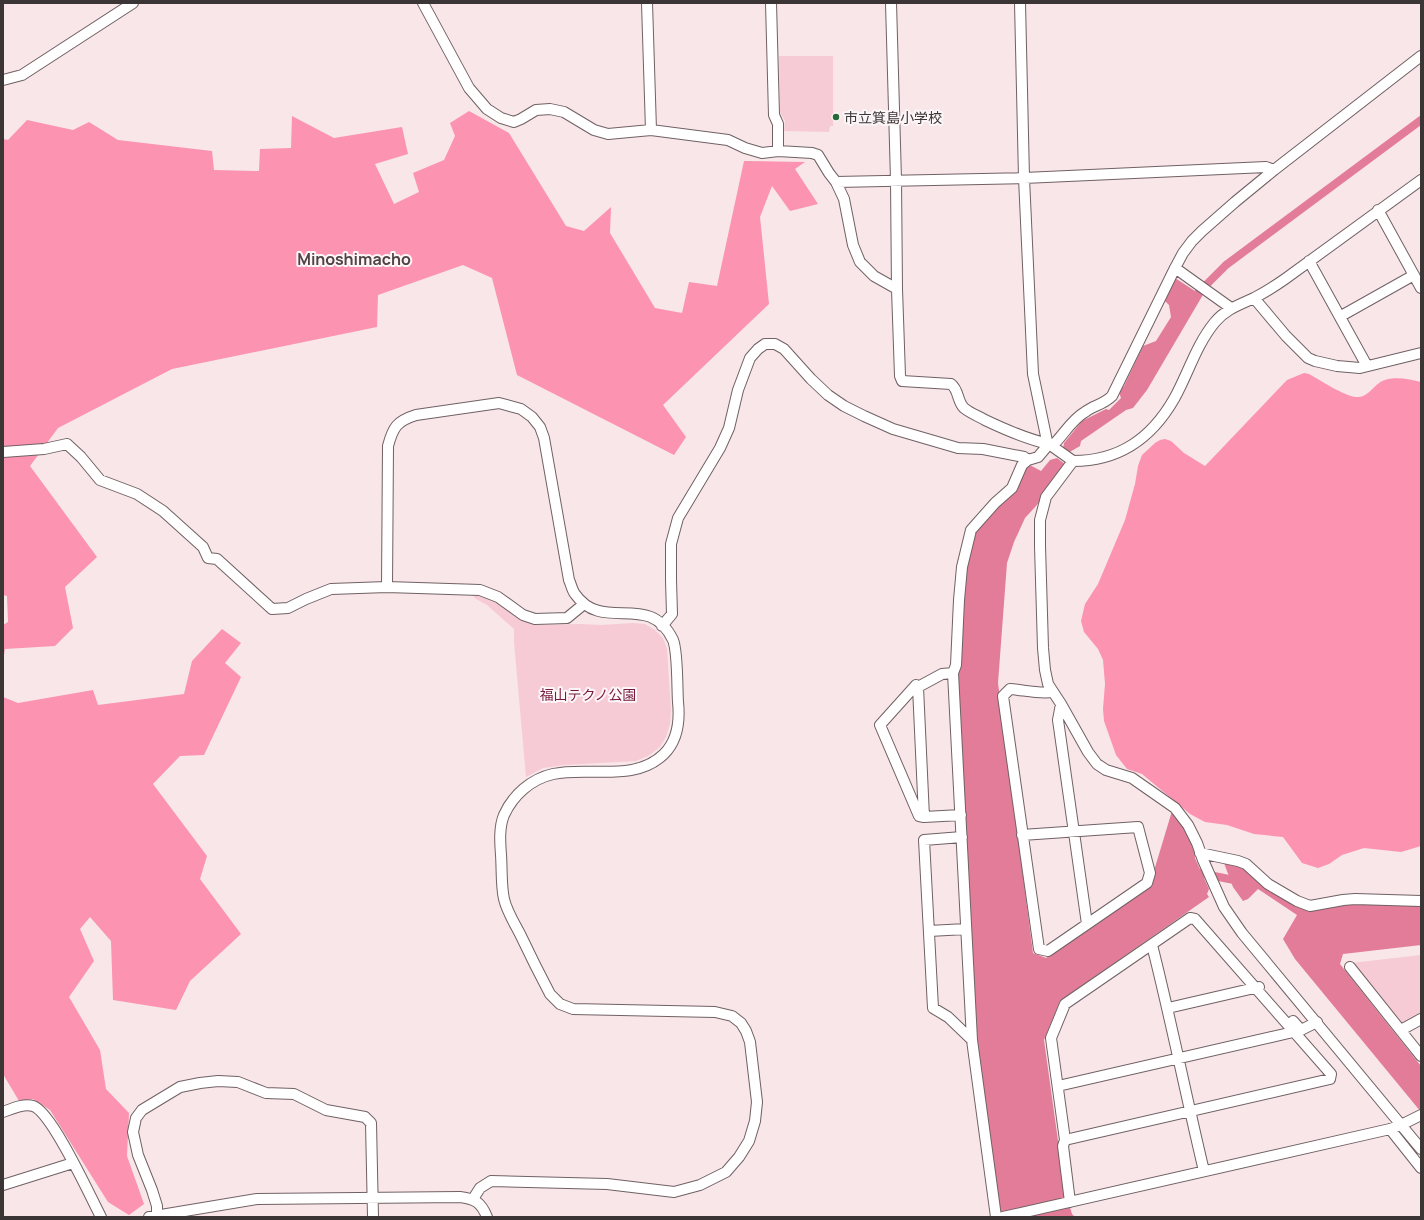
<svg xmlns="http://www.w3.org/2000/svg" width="1424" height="1220" font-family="Manrope,'Noto Sans JP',sans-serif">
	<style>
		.green { fill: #f6cbd5 }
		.forest { fill: #fc93b0 }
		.water { fill: #e37c99 }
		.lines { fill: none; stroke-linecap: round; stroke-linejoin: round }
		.canal { stroke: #e37c99; stroke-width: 8 }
		.minor-casing { stroke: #706164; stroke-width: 12 }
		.minor { stroke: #fff; stroke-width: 10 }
		.poi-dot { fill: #266b37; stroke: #fdf6f8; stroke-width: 1.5 }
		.labels { text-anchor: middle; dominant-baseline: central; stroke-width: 4; stroke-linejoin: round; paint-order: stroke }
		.poi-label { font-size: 14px; fill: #3b3536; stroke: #fdf6f8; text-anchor: start }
		.park-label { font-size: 14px; fill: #75193c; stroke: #fdf6f8 }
		.quarter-label { font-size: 16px; font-weight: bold; fill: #504245; stroke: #fdf6f8 }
	</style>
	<rect width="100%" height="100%" fill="#f8e6e9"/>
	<path class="green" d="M779,56H833V126H830L829,132L784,131L785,121L780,112Z
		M472,595L486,597L502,604L524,621L534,625L579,624L601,625L633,623L645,624L655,630L663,638L667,649L671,710L670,724L666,737L660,747L648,756L636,761L565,765L543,768L526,777L514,642V629L487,605L476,599Z
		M1421,955V1016L1401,1026L1351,963Z"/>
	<path class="forest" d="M469,111L509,133L566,226L584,231L611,207L610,233L655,308L682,313L689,282L717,286L744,161L805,162L795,169L818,204L790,211L772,186L760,217L769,304L663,405L686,437L674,455L517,375L492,278L463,265L378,295L377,327L172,369L58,428L30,466L97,557L65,587L73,628L55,646L5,649L3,661V625L8,622L7,596L3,595V139L8,140L27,120L73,130L89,122L118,140L212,151L214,170L259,171L260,149L291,148L292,116L334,138L402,127L408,154L375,164L394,204L419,192L413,173L444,160L455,136L450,123Z
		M1304,373L1309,374C1320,380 1344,396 1356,397C1367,398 1372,388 1379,383C1390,375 1409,379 1421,382V846L1401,852L1364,848L1342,855L1329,864L1318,868L1302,863L1283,837L1254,834L1227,825L1205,822L1190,814L1142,774L1127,769L1116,755L1104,721L1103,709L1105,684L1103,660L1098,649L1084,632L1081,621L1085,604L1098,584L1125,520L1135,484L1138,466L1142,455L1155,443L1160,440L1165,439L1171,441L1184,453L1205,466L1287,380Z
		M222,629L241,643L225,663L241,677L204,755L180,756L153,784L207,856L200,879L241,934L190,981L176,1010L113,1000L111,941L90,917L80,929L94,961L69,997L100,1050L106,1089L129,1113L127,1156L144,1204L129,1215L108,1202L50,1110L33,1099L19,1101L3,1074V697L18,703L93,690L98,705L184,694L192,661Z"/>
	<path class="water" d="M1175,278L1195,291L1198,288L1204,293L1147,390L1133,408L1126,410L1081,441L1080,446L1068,453L1063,449L1064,443L1082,421L1106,409L1109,410L1121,398L1119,392L1124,386L1143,346L1156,341L1171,317L1169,305L1164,300Z
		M1057,458L1065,464V469L1036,506L1025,518L1014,542L1007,563L998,683L1033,953L1046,958L1150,884L1172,811L1183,822L1194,845L1195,858L1209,889L1207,894L1209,897L1060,1001L1044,1040L1065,1191L1072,1214L1075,1217H1002L1000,1207L998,1206L978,1050L958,669L962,594L972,531L1028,464L1041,471L1050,460Z
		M1224,863L1242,867L1267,888L1303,907L1315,910L1357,903L1421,905V945L1343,954L1340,964L1421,1066V1112L1295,959L1283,939L1297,915L1258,889L1248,899L1243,901L1233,887Z"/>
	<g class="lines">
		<path class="canal" d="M1199,292L1226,265L1421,120
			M1192,873L1194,872L1239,881"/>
		<g class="minor-casing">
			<path id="minor" d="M423,3L469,88L487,109L501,118L514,122L521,119L536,110L550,109L564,112L594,130L608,134L651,130L728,140L745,148L762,153L778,151L812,153L818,155L829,173L836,182L844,199L853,245L860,262L874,276L897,289L900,376L902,381L951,384C959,390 957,401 964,408C970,413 978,416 985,420C1006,430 1026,439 1049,444L1038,457L1028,460L1022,465L1012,488L995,503L971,530L962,567L959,600L956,665L953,673L972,1040L996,1217
				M647,3L651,130
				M771,3L774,115L778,124V151
				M891,3L896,180L897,289
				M1020,3L1024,178L1033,374L1047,441L1049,444L1073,461C1119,461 1151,439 1174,399C1188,374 1196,345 1215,322C1226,309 1239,305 1254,298C1264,293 1275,286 1285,279L1421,180
				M3,80L22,75L133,3
				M836,182L1024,178L1266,167L1274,170
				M1378,210L1421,288
				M1309,261L1367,366
				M1175,268L1231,308
				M1254,298L1286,336L1308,358L1315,361L1337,366L1360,368L1421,353
				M1341,316L1414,275
				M1052,446C1063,436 1071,420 1085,412C1094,405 1103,405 1112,396L1175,268L1183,253L1192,241L1202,231L1235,202L1274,170L1421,56
				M3,452L44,449L67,444L81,457L100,480L137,494L163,511L203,547L208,558L217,559L272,609L288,608L306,599L331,589L387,587L388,446C393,427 397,421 416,415L499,403L521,409L532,417L540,427L544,438L569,580C571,584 572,590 575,594C603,634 649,590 673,640C678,652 677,688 678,702C680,721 678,740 664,754C634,783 589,766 553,774C531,779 513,795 504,815C499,827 500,842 501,855C502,868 501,886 504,899C507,912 515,924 521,936C530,955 540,975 550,994L560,1004L573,1009L715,1012L732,1016L741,1023L746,1031L750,1042L757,1102L755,1121L749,1141L739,1157L726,1172L700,1185L674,1192L607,1184L491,1181L480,1188L473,1199
				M1073,461L1046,497L1040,520V546L1043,648L1045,670L1048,684L1061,704L1088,752L1097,764L1106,770L1132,778L1175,808L1188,825L1197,843L1203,860L1224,907L1242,933L1421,1149
				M387,587L480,590L498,597L523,615L535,619L567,618L584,604
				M662,626L672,614L671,580V544L678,518L720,448L729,428L738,390L750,358L758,349L765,344H775L784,349L811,379L828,395L844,406L864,416L893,429L958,448L983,449L1024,457L1028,460
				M953,673L942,674L918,687L924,817L961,815
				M918,687L916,685L880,725L919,816L924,817
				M1061,704L1058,720L1087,924
				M1022,835L1138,827L1150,873L1147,883L1048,951L1039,949L1003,696L1010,689C1024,690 1038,694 1053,692
				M962,837L924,840L933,1008L948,1017L972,1040
				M1200,853L1238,861L1246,864L1268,884L1297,901L1310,906L1343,900L1355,899L1421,901
				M929,931L966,929
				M1152,945C1171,1020 1186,1096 1204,1171
				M1350,967L1421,1056
				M1168,1008L1259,987
				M1293,1021L1301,1030L1317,1022
				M1401,1030L1421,1019
				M1058,1086L1289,1033L1293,1031
				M3,1112C11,1109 24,1103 33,1106C52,1112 90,1196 101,1217
				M1390,1129L1421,1168
				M1065,1140L1330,1079L1331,1074L1195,919L1190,918L1065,1004L1051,1038L1065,1140L1063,1146L1070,1202
				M3,1185L73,1163
				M149,1217L257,1199L460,1197C475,1199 481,1202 487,1217
				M157,1217V1206L152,1190L138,1155L133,1132L136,1118L142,1110L180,1087L200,1083L218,1081L238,1082L266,1093L294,1094L326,1110L365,1117L371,1123L373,1217
				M1003,1217L1390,1129L1401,1125L1421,1115"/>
		</g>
		<use href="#minor" class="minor"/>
	</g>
	<circle class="poi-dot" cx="836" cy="117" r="4"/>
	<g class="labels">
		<g class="poi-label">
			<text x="844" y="117">市立箕島小学校</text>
		</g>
		<g class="park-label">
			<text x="588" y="694">福山テクノ公園</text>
		</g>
		<g class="quarter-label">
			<text x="354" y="259">Minoshimacho</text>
		</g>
	</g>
	<rect width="1424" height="1220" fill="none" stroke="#3b3536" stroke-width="8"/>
</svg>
